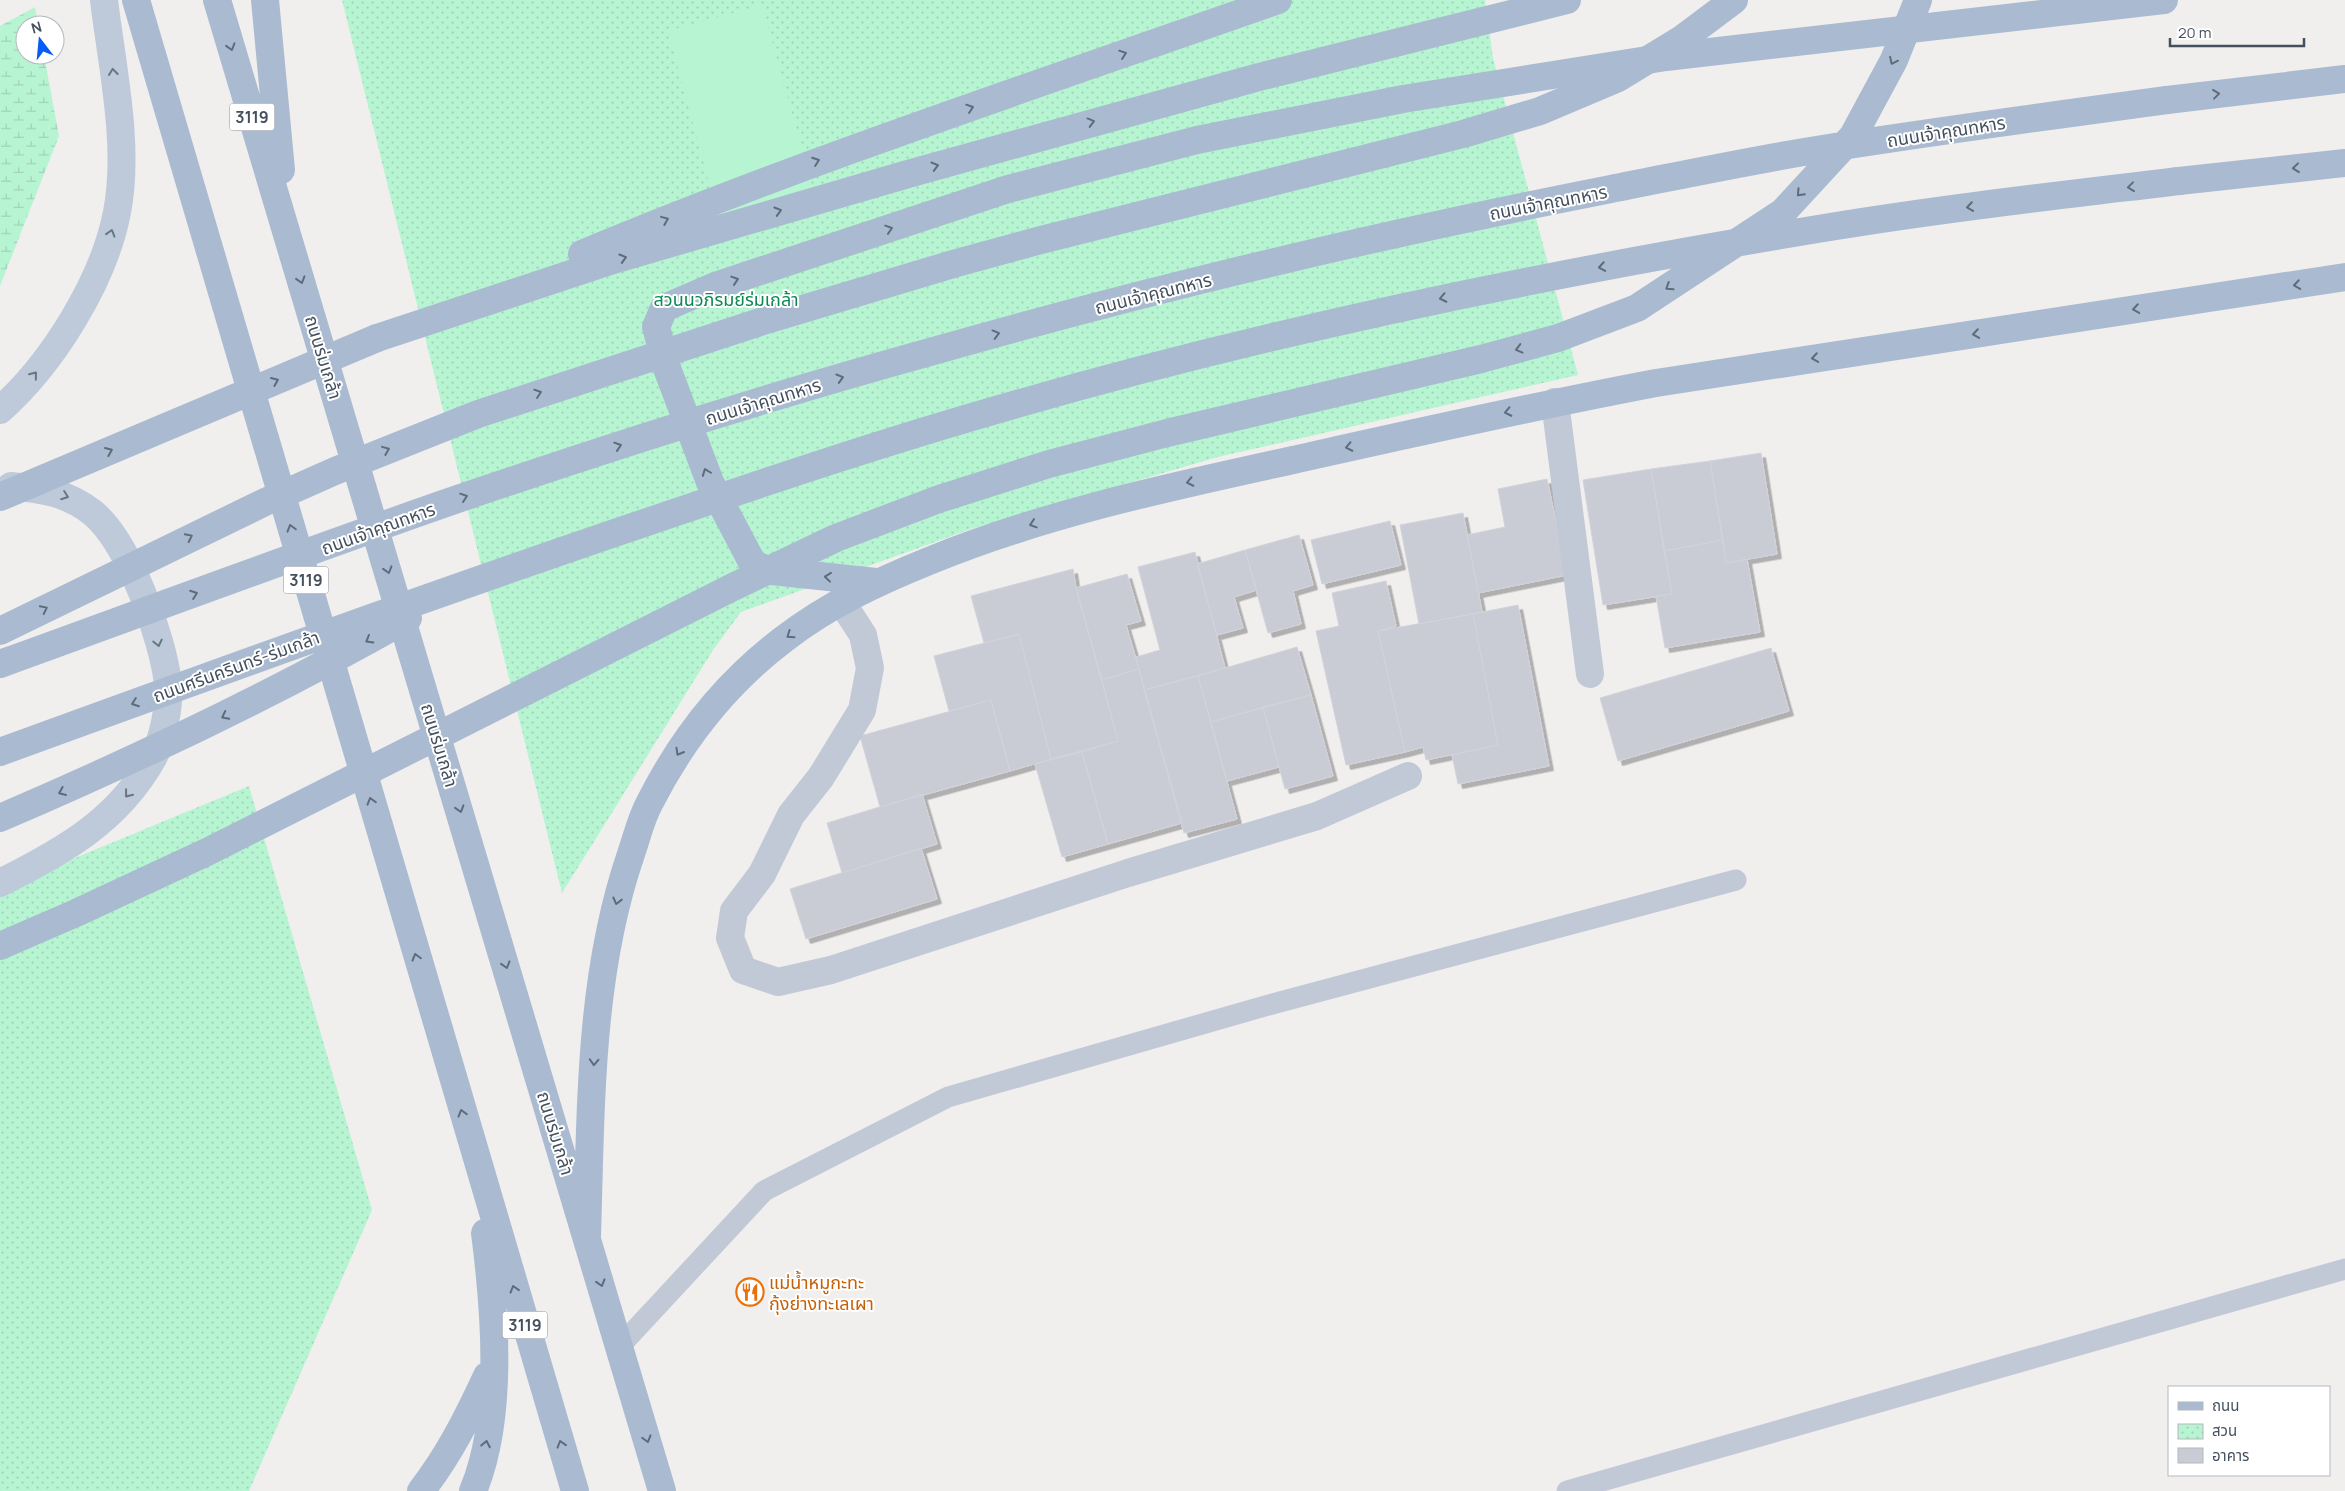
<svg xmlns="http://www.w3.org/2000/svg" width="2345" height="1491" font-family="Manrope,'Noto Sans Thai',sans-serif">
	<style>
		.wetland { fill: url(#wetland-marsh) }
		.park { fill: url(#park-dots) }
		.garden { fill: #b7f4d2 }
		.building { fill: #c9ccd5; stroke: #d1d3db; filter: url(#shadow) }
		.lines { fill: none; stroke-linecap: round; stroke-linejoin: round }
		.service { stroke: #c0c9d5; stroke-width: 21 }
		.minor { stroke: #c0c9d5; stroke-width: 28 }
		.secondary { stroke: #becada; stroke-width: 28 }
		.primary { stroke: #aabbd1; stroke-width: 28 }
		.primary-bridge { stroke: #aabbd1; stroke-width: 28 }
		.oneway { stroke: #5e6b7b }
		.oneway2 { stroke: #697583 }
		.labels { text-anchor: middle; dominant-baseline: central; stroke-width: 4; stroke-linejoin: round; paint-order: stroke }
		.shield { fill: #fff; stroke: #7c848e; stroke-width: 1 }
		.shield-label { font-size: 16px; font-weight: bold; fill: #44505e }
		.street-label { font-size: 18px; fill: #44505e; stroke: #fff }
		.park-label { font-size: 18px; fill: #0c8852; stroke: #fff }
		.food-label { font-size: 18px; fill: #c56008; stroke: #fff; text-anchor: start }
	</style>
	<defs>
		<pattern id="wetland-marsh" width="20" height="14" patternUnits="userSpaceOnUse" patternTransform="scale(1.25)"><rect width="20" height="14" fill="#b7f4d2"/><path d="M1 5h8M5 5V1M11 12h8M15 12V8" fill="none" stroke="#9fd3b7"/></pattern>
		<pattern id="park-dots" width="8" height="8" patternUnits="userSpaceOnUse" patternTransform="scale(1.25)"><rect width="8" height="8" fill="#b7f4d2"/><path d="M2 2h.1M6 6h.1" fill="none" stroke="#9fd3b7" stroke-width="1.8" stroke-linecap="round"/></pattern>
		<filter id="shadow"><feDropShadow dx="4.5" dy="4.5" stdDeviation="0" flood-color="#0004"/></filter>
	</defs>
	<rect width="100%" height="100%" fill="#f1eeee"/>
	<path class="wetland" d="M35,7L38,25H25V55H44L59,136L0,286V26Z"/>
	<path class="park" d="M342,0H1485L1493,58L1578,375L1218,457L971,529L741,612L713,650L562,893Z
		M249,786L372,1210L249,1491H0V889Z"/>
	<path class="garden" d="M762,5L813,189L718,216L668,31Z"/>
	<path class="building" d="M1761,453L1777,554L1726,563L1710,461Z
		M1710,461L1723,540L1664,551L1651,469Z
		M1651,469L1672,594L1603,605L1583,480Z
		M1547,479L1567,575L1478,593L1467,535L1505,527L1498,489Z
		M1463,513L1482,612L1419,624L1400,525Z
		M1390,521L1401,565L1322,584L1311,540Z
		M1299,535L1313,585L1293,591L1301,624L1268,633L1245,550Z
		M1723,540L1726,563L1747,559L1760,632L1665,648L1656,596L1672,594L1664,551Z
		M1245,550L1257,590L1234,597L1243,628L1217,635L1197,564Z
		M1195,552L1225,668L1144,690L1136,657L1160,650L1138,567Z
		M1073,569L1076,588L1118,741L1051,759L1019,634L984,643L971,596Z
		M1127,574L1141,621L1126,625L1139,669L1102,680L1076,588Z
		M1386,581L1396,626L1378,631L1405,752L1346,765L1316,631L1339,626L1332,593Z
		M1518,605L1549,766L1458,784L1452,755L1498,745L1473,614Z
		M1473,614L1498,745L1426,760L1423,747L1405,752L1378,631Z
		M1019,634L1051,759L1010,771L991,700L949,711L934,656Z
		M1297,647L1311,695L1211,722L1198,676Z
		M1771,648L1789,711L1618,761L1600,698Z
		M1139,669L1182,823L1108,844L1082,752L1118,741L1102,680Z
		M1198,676L1237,819L1184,833L1144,690Z
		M1311,695L1333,776L1285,789L1263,707Z
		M991,700L1010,771L880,807L860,736Z
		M1263,707L1279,767L1227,781L1211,722Z
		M1082,752L1108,844L1062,857L1035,764Z
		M922,794L937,844L842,873L827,823Z
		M921,848L937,899L806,939L790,889Z"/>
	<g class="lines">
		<path class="service" d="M620,1346L764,1191L948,1097L1265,1006L1736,880
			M1567,1491L2345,1269"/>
		<path class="minor" d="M1555,402L1590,674
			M841,601L863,635L870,668L862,710L821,777L791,815L762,874L734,911L730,938L743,970L778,982L831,970L1128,873L1317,816L1408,776"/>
		<path class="secondary" d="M0,410C52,364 104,281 117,212C130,146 112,67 104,0
			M0,883C62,852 118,821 153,758C163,740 170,705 168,684C163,638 129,543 93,513C68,493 42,489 11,486"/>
		<path class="primary" d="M136,0L575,1491
			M217,0L662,1491
			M265,0L281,170
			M2167,100L2345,79
			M2179,181L2345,163
			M582,254C810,159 1045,82 1278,0
			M377,338L613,260L908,174L1259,77L1567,0
			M876,582L772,571L753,564L710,482L668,371L656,327L664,308L715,286L1008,189L1197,140L1403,99L1666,57L2164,0
			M587,1236C591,1108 589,976 631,854C637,837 641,818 650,802C682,739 727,682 784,639C828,605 877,582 929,561C1046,513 1170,487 1293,460C1414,433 1534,406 1656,383L2345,277
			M421,1491C449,1455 468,1417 487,1376
			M473,1491C504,1417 495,1311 485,1233"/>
		<path class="primary-bridge" d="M0,497L377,338
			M0,631L265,502L335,471L478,414L766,320L953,264L1041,240L1463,134L1540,111L1618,78L1682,39L1734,0
			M0,664C149,610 297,555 446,503C606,448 767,397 930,352C1154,288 1382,234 1611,189C1677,176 1743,162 1810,151C1929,132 2048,116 2167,100
			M0,752C217,673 434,594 653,520C771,480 890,440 1010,406C1279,328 1554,272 1830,227C1946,208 2063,195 2179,181
			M0,818C140,758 276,693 408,618
			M0,946L76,913L207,852L733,587L836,538L939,499L1049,464L1167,433L1481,359L1558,338L1637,308L1783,212L1853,136L1894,60L1918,0"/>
	</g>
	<defs><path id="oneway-chevron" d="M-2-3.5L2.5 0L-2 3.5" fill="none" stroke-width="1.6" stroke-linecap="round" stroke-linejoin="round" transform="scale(1.25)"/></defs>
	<g class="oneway">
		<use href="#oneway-chevron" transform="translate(231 47) rotate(73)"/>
		<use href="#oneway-chevron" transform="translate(1123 54) rotate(-19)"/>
		<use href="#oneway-chevron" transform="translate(1893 61) rotate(116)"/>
		<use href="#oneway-chevron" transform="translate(2216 94) rotate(-7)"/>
		<use href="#oneway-chevron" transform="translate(970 108) rotate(-19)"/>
		<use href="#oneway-chevron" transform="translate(1091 122) rotate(-15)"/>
		<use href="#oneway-chevron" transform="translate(816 161) rotate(-20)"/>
		<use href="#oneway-chevron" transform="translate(935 166) rotate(-16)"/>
		<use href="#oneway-chevron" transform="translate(2296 168) rotate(174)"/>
		<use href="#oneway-chevron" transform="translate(2131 187) rotate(173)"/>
		<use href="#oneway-chevron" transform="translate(1800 193) rotate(133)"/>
		<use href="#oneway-chevron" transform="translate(1970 207) rotate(172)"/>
		<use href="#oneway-chevron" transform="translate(778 211) rotate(-16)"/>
		<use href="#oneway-chevron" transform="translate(665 220) rotate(-22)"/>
		<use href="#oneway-chevron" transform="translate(889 229) rotate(-18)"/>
		<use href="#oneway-chevron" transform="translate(623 258) rotate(-17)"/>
		<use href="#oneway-chevron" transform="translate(1602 267) rotate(170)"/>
		<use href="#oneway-chevron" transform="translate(301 280) rotate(73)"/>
		<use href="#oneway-chevron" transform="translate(735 280) rotate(-18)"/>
		<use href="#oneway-chevron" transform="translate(2297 285) rotate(171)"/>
		<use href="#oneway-chevron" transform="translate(1669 287) rotate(147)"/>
		<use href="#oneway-chevron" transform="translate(1443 298) rotate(168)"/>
		<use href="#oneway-chevron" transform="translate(2136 309) rotate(171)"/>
		<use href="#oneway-chevron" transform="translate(996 334) rotate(-15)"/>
		<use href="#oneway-chevron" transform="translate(1976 334) rotate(171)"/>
		<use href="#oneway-chevron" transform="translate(1519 349) rotate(165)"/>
		<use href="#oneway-chevron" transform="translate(1815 358) rotate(171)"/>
		<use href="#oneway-chevron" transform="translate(840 378) rotate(-16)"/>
		<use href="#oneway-chevron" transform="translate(275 381) rotate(-23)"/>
		<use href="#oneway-chevron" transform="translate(538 393) rotate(-19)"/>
		<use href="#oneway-chevron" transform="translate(1508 412) rotate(168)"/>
		<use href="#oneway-chevron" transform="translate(618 446) rotate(-18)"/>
		<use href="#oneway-chevron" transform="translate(1349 447) rotate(168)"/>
		<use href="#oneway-chevron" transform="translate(386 450) rotate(-22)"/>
		<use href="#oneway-chevron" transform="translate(109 451) rotate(-23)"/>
		<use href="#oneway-chevron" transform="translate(706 472) rotate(-111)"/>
		<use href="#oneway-chevron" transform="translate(1190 482) rotate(168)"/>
		<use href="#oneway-chevron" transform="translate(464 497) rotate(-19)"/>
		<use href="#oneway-chevron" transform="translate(1033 524) rotate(162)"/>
		<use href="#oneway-chevron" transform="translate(291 528) rotate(-106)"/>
		<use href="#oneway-chevron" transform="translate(189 537) rotate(-26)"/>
		<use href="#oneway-chevron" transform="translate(388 570) rotate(73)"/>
		<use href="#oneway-chevron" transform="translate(828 577) rotate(-174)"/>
		<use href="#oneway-chevron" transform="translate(194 594) rotate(-20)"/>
		<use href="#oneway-chevron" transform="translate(44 609) rotate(-26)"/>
		<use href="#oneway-chevron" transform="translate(790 635) rotate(146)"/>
		<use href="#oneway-chevron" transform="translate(369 640) rotate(150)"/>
		<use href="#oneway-chevron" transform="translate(135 703) rotate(160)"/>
		<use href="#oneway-chevron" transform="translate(225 716) rotate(153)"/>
		<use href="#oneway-chevron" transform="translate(679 752) rotate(120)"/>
		<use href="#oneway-chevron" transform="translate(62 792) rotate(157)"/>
		<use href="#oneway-chevron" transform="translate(371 801) rotate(-106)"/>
		<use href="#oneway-chevron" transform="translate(460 809) rotate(73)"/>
		<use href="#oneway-chevron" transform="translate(617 901) rotate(104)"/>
		<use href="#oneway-chevron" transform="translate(416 957) rotate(-106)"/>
		<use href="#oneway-chevron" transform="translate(506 965) rotate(73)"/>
		<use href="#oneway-chevron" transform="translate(594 1062) rotate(93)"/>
		<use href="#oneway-chevron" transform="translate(462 1113) rotate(-106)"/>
		<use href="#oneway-chevron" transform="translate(601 1283) rotate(73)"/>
		<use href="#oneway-chevron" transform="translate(514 1289) rotate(-107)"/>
		<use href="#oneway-chevron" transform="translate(647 1439) rotate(74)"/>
		<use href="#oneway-chevron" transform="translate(486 1444) rotate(-79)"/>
		<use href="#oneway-chevron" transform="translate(561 1444) rotate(-107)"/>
	</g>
	<g class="oneway2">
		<use href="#oneway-chevron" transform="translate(113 72) rotate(-97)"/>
		<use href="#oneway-chevron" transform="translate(111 233) rotate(-73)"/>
		<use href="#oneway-chevron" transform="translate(34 375) rotate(-51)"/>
		<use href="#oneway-chevron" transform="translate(65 496) rotate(20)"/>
		<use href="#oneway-chevron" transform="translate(158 643) rotate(77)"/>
		<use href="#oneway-chevron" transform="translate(128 794) rotate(128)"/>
	</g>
	<defs>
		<g id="restaurant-ring" transform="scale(1.4375)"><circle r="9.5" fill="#fff" stroke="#e8710a" stroke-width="1.5"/><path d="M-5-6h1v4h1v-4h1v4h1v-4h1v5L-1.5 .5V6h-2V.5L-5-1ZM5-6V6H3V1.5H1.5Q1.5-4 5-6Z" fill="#e8710a"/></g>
	</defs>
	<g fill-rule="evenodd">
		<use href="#restaurant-ring" x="750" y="1292"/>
	</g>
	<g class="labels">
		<g class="shield">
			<rect x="229.5" y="103.5" width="45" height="27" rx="4"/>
			<rect x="283.5" y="566.5" width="45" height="27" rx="4"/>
			<rect x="502.5" y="1311.5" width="45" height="27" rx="4"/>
		</g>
		<g class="shield-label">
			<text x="252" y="117">3119</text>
			<text x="306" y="580">3119</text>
			<text x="525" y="1325">3119</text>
		</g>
		<g class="street-label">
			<text transform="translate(1946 131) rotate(-9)">ถนนเจ้าคุณทหาร</text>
			<text transform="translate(1548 202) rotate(-11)">ถนนเจ้าคุณทหาร</text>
			<text transform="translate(1153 293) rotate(-14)">ถนนเจ้าคุณทหาร</text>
			<text transform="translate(324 357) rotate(73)">ถนนร่มเกล้า</text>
			<text transform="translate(763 401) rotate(-17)">ถนนเจ้าคุณทหาร</text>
			<text transform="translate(378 528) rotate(-20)">ถนนเจ้าคุณทหาร</text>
			<text transform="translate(236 666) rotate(-20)">ถนนศรีนครินทร์-ร่มเกล้า</text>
			<text transform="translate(440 745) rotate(73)">ถนนร่มเกล้า</text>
			<text transform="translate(556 1133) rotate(73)">ถนนร่มเกล้า</text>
		</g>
		<g class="park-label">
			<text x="726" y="299">สวนนวภิรมย์ร่มเกล้า</text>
		</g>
		<g class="food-label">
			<text x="769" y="1282">แม่น้ำหมูกะทะ<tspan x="769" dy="21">กุ้งย่างทะเลเผา</tspan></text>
		</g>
	</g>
	<rect x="2168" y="1386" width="162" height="90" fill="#ffffff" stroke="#b4b9bf"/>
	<rect x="2178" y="1402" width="25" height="8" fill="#aabbd1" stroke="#b4b9bf"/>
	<text x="2212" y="1411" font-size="15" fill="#44505e">ถนน</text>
	<rect x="2178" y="1424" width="25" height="15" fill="url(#park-dots)" stroke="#b4b9bf"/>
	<text x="2212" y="1436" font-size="15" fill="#44505e">สวน</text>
	<rect x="2178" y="1448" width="25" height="15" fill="#c9ccd5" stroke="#b4b9bf"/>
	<text x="2212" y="1461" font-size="15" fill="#44505e">อาคาร</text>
	<g transform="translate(40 40) rotate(344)"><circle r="24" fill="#ffffff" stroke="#b4b9bf"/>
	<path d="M0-4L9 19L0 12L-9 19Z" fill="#045df5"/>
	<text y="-8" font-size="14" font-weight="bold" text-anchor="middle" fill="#44505e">N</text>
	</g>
	<path d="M2170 38v8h134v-8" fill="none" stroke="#44505e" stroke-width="2.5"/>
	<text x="2178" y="38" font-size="15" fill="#44505e" stroke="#ffffff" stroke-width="4" paint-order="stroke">20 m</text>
</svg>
